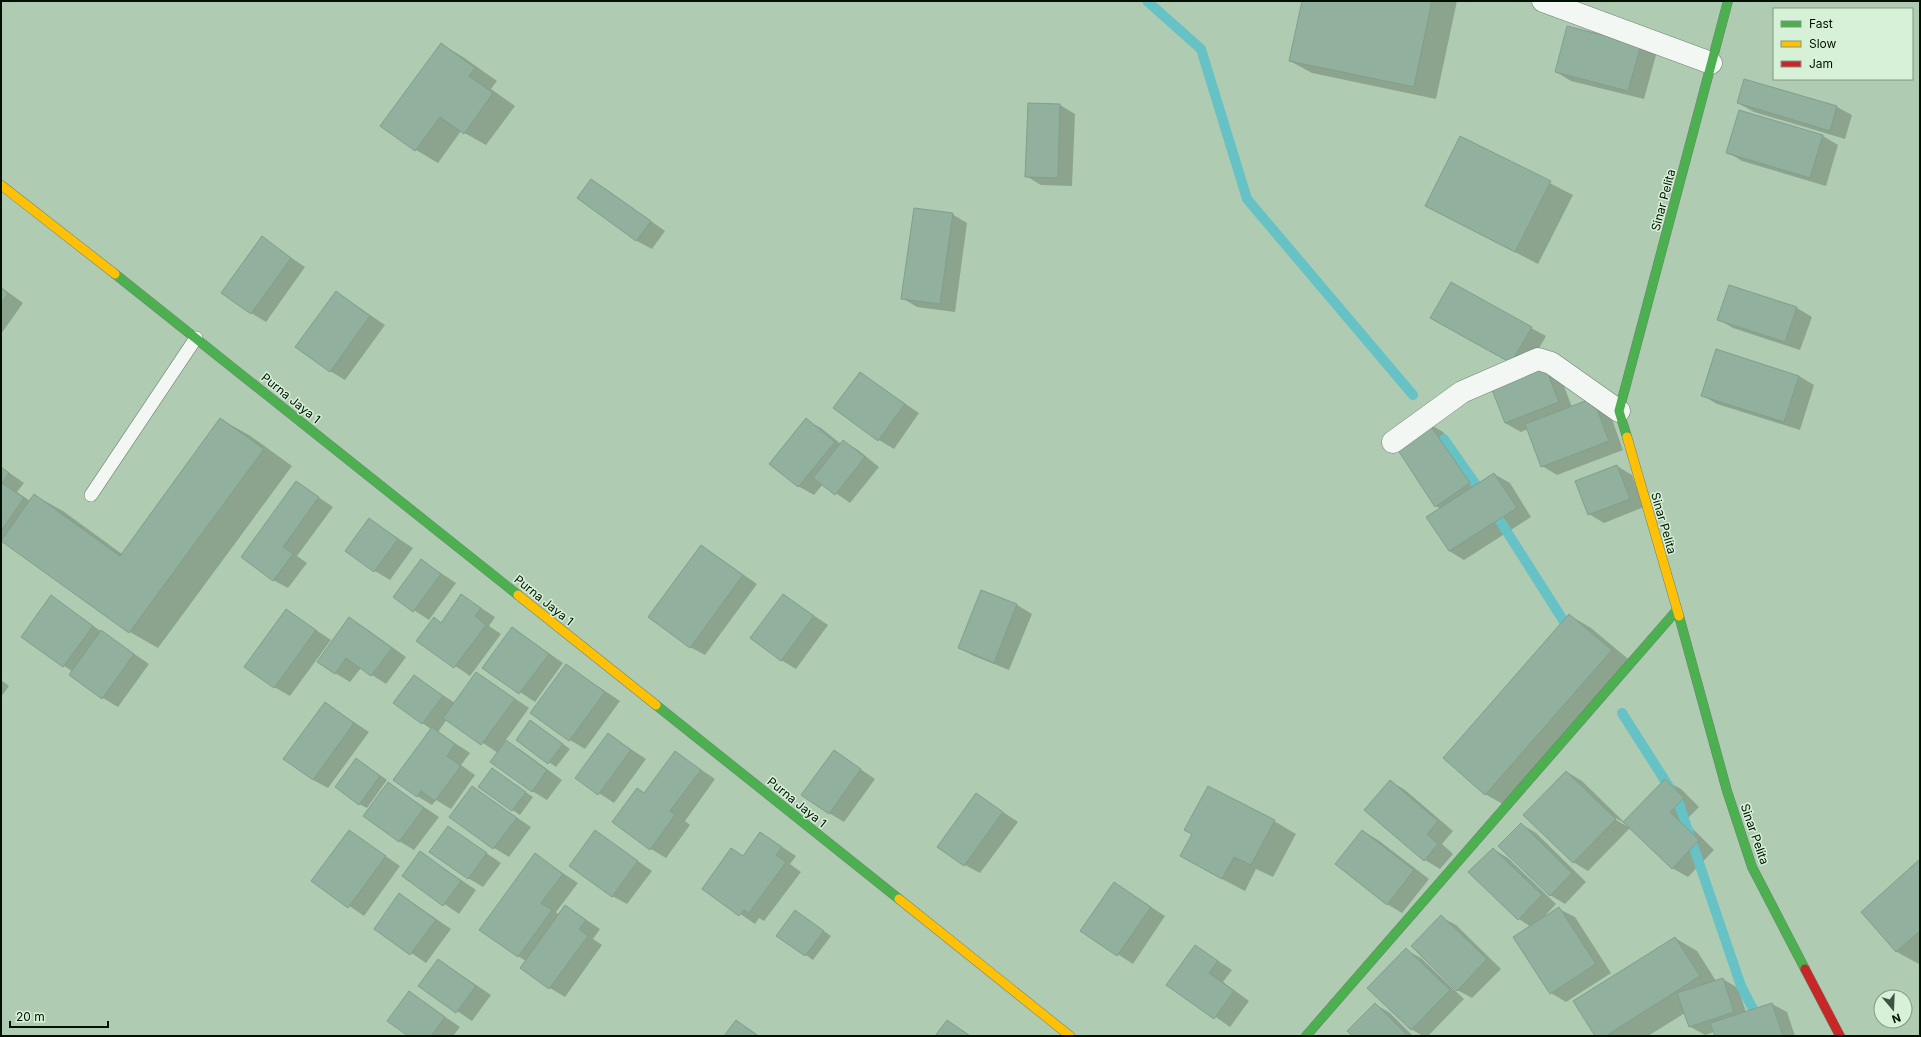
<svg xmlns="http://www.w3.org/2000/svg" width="1921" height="1037" font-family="Inter,sans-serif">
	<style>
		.shadow { fill: #0003 }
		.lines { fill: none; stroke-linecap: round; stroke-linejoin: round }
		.stream { stroke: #66c2c4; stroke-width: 10 }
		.building { fill: #91b09e; stroke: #829e8d }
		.lane-casing { stroke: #6e8470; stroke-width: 14 }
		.street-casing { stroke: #6e8470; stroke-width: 23 }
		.fast-casing { stroke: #6e8470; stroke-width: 10 }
		.slow-casing { stroke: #6e8470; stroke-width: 10 }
		.jam-casing { stroke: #6e8470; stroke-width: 10 }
		.lane { stroke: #f3f7f3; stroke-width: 13 }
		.street { stroke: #f3f7f3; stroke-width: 22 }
		.fast { stroke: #4caf50; stroke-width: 9 }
		.slow { stroke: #ffc107; stroke-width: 9 }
		.jam { stroke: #c62828; stroke-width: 9 }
		.labels { text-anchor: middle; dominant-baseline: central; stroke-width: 3; stroke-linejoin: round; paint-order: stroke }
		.street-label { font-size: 12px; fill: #001002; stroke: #d7f1d8 }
	</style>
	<rect width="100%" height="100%" fill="#afccb2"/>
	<path class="shadow" d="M1303,1H1457L1436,99L1312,73L1290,61Z
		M441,44L463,57L497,81L491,89L515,106L486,145L461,131L438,163L416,150Z
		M1640,46L1656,55L1644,99L1571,81L1556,72Z
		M1745,80L1837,107L1852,115L1845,139L1754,112L1738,103Z
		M1028,104L1060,105L1075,114L1072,186L1041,185L1026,176Z
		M1739,112L1823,136L1838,145L1826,186L1742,161L1727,152Z
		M1461,137L1573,195L1538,264L1426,206Z
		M591,180L606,189L665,231L652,249L637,241L578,198Z
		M952,214L967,223L955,312L917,307L902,298Z
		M262,238L305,267L266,322L251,313Z
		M1730,286L1797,308L1812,317L1800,350L1733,328L1718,319Z
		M1,287L23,303L1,334Z
		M336,292L385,325L345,380L330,371Z
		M1432,318L1531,328L1546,336L1526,371Z
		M1545,367L1560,376L1572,407L1608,408L1623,450L1557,475L1542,466L1528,429L1521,432L1505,423Z
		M860,373L919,413L894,449L879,440Z
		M1799,376L1814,385L1800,430L1717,404L1702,395Z
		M220,419L249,435L292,466L158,648L130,632L1,540V467L24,483L17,492L30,501L34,495L63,511L122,554Z
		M806,420L821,428L841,444L843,441L858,450L879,467L850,503L823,484L814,495L798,486L770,464Z
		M1428,423L1443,432L1479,484L1494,474L1510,483L1531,517L1464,560L1449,551L1441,509L1436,506Z
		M1617,466L1632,475L1644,507L1604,523L1589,514Z
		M296,482L333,507L297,556L307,563L288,588L273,580Z
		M369,519L413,548L390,580L375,571Z
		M702,546L757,584L705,655L690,647Z
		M421,560L456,583L429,620L394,597Z
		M982,591L1017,605L1032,614L1009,670L974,656L959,648Z
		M461,595L495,617L489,626L501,634L470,676L417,640L434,618L442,623Z
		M783,595L828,625L796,669L781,660Z
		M51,597L149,664L118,707L103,698L73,672L22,637Z
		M286,610L331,640L290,696L274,687Z
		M1569,615L1591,628L1633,663L1508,807L1485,794Z
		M349,618L364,627L406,657L386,684L361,668L350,682L335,673Z
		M513,628L563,663L535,702L484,668Z
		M566,665L620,701L585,749L570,740Z
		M477,673L529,708L505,741L521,750L562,780L547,800L532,791L498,753L447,719L438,732L470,753L461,765L475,775L451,809L436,800L432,805L417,796L431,729L394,703L414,676L455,703Z
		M1,680L9,686L1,697Z
		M325,703L369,732L328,788L313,780Z
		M531,721L570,749L556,767L517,739Z
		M608,734L646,759L614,803L576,778Z
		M834,751L875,779L844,822L829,813Z
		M675,752L715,779L685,821L690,825L666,858L651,849L638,789L645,794Z
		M364,764L387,780L367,808L359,804Z
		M492,769L533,797L520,815L479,787Z
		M1567,772L1582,781L1624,822L1665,780L1681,789L1699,807L1685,821L1714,850L1688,877L1672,868L1628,825L1612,816L1611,817L1630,828L1588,871L1573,862Z
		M1390,781L1405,790L1453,831L1442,844L1453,854L1440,869L1425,860Z
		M388,783L439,817L414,850L399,841Z
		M472,787L531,827L509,857L494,848L451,817Z
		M976,794L1018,822L980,873L965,865Z
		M1274,821L1296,834L1273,877L1256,869L1245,891L1203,869Z
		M1521,824L1536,833L1586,882L1565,904L1550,895Z
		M448,827L501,863L483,887L468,878Z
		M349,831L400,866L364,916L313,881Z
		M595,831L652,871L627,904L612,896Z
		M1363,831L1378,840L1429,879L1402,913L1387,904Z
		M761,833L796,856L790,864L801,872L764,921L759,918L755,924L703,888L744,856Z
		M1493,849L1508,858L1556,904L1543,918L1559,909L1575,917L1611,973L1566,1002L1551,993L1531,927L1519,919Z
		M420,852L476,890L459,914L403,875Z
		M535,855L578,883L556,912L559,915L566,906L600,929L593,939L602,945L565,997L550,988L526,961L518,956Z
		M1920,860V964H1919L1897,952L1862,912Z
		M1114,883L1165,916L1133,964L1082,931Z
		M400,894L451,929L426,963L375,928Z
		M795,911L831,936L813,960L777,935Z
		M1441,917L1456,925L1501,969L1472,998L1457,990Z
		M1675,938L1697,951L1716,981L1723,979L1738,988L1746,1012L1772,1004L1787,1012L1795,1036H1716L1714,1032L1705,1035L1689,1026L1685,1013L1648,1036H1597Z
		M1196,946L1232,970L1223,982L1249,1001L1230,1027L1168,984Z
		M1406,950L1421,958L1464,999L1428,1036H1423L1411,1029Z
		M439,960L491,995L472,1021L420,986Z
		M409,992L460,1027L453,1036H409Z
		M1375,1004L1390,1013L1413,1036H1353Z
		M736,1021L751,1030L759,1036H725Z
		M947,1021L962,1030L971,1036H937Z"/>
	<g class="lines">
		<path class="stream" d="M1147,1L1201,49L1247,199L1413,395
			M1444,439L1488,502L1570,631
			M1622,713L1678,801L1741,986L1767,1036"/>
	</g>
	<path class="building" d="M1302,1H1432L1414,87L1289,61Z
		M1567,26L1641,45L1628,91L1555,72Z
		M441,43L475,68L469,76L493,93L464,134L440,117L415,151L380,126Z
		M1744,79L1837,106L1830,131L1737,103Z
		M1028,103L1060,104L1058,178L1025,177Z
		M1739,110L1823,135L1810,178L1726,153Z
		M1460,136L1551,181L1515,252L1425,206Z
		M591,179L651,221L636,241L577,198Z
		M914,208L953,213L940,304L901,299Z
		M262,236L291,258L251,314L221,293Z
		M1451,282L1532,327L1511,363L1430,318Z
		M1729,285L1797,307L1785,342L1717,320Z
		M1,288L8,294L1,304Z
		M336,291L370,316L330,372L295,347Z
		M1716,349L1799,376L1784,422L1701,396Z
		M1545,366L1559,402L1505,423L1491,387Z
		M860,372L905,404L878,441L833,408Z
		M1593,398L1609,441L1541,467L1525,424Z
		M220,418L264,449L129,633L1,541L34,494L120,556Z
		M806,418L835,442L798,487L769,464Z
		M1428,422L1470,483L1435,507L1394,444Z
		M843,440L865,457L835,495L813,478Z
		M1617,465L1630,499L1588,515L1575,481Z
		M1,467L9,473L2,483L24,498L1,531Z
		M1494,473L1517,508L1449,551L1426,517Z
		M296,481L319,497L283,547L293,554L273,581L241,557Z
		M369,518L398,539L374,572L345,551Z
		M701,545L743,575L690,648L648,617Z
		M421,559L441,574L413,612L393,597Z
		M981,590L1017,604L994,663L958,648Z
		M461,594L481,608L475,616L486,625L454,668L416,641L434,617L441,623Z
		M783,594L814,616L781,661L750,638Z
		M51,595L93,626L63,667L21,637Z
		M286,609L316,630L274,688L244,667Z
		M1569,614L1612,650L1485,795L1443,758Z
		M349,617L392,648L371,676L346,658L335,674L317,662Z
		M512,627L549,654L519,694L482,668Z
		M101,630L134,654L102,699L69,675Z
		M566,664L605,692L569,741L530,713Z
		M476,672L515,699L481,745L443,718Z
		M414,675L443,696L422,724L393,703Z
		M325,702L354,723L313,780L283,759Z
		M530,720L563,744L548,764L516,740Z
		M432,727L455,744L447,756L461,766L435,801L421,791L417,797L393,780Z
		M608,733L631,750L598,795L575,778Z
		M506,740L547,770L532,792L490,762Z
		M834,750L861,769L829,814L801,795Z
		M675,751L701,770L670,811L675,815L650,850L612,822L637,788L644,793Z
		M356,758L380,776L359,805L335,787Z
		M492,768L526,792L512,811L478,787Z
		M1566,771L1616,819L1573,863L1523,815Z
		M1665,779L1684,798L1670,812L1699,840L1672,869L1623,822Z
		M1390,780L1438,821L1427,834L1438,844L1424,861L1364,810Z
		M388,782L424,808L399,842L363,816Z
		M472,786L517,818L493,849L449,817Z
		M1208,786L1275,820L1251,865L1234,857L1222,879L1180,856L1192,834L1184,830Z
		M976,793L1003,812L964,866L937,847Z
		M1521,823L1572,873L1550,896L1498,846Z
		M448,826L487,853L468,879L429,852Z
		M349,830L386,856L348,908L311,881Z
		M595,830L638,861L612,897L569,866Z
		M1362,830L1414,870L1387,905L1335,864Z
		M760,832L782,847L776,855L786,862L749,913L744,910L739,916L702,889L731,848L743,856Z
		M1493,848L1542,895L1518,920L1468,872Z
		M420,851L461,881L443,906L402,876Z
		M535,853L563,874L541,903L552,910L518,957L479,930Z
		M1920,859V931L1896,952L1861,912Z
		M1114,882L1151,907L1117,956L1080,931Z
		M399,893L436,920L410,955L374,929Z
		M565,905L586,920L579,929L588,936L549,989L520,968Z
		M1559,907L1596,964L1550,994L1513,937Z
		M795,910L824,931L805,956L776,936Z
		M1441,915L1487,959L1457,991L1411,946Z
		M1675,937L1700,976L1606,1036H1595L1573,1001Z
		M1195,945L1218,961L1209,973L1234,991L1214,1019L1166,985Z
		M1406,948L1450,990L1411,1030L1367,988Z
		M438,959L476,986L456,1013L418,986Z
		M1723,978L1734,1012L1689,1027L1677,993Z
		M409,991L445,1017L431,1036H408L387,1021Z
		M1375,1003L1408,1036H1352L1347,1031Z
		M1772,1003L1783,1036H1715L1710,1023Z
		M736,1020L758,1036H724Z
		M947,1020L970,1036H935Z"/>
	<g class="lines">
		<g class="lane-casing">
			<path id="lane" d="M91,495L196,338"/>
		</g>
		<g class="street-casing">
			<path id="street" d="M1543,1L1711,63
				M1393,442L1462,392L1538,359L1551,363L1619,411"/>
		</g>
		<g class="fast-casing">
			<path id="fast" d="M115,274L518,595
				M1627,437L1619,411L1728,1
				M1679,616L1727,791L1752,867L1805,969
				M656,705L899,899
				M1306,1036L1677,610"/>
		</g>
		<g class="slow-casing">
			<path id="slow" d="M1,185L115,274
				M1627,437L1679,616
				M518,595L656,705
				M899,899L1070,1036"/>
		</g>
		<g class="jam-casing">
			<path id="jam" d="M1805,969L1840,1036"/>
		</g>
		<use href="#lane" class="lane"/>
		<use href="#street" class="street"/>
		<use href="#fast" class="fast"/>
		<use href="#slow" class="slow"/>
		<use href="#jam" class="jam"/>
	</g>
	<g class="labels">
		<g class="street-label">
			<text transform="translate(1663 200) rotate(-75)">Sinar Pelita</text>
			<text transform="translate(291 398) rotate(39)">Purna Jaya 1</text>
			<text transform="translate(1664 523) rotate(74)">Sinar Pelita</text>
			<text transform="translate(544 600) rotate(39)">Purna Jaya 1</text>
			<text transform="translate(797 802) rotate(39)">Purna Jaya 1</text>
			<text transform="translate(1755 834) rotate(71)">Sinar Pelita</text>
		</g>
	</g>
	<rect width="1921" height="1037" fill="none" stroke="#001002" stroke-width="4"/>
	<rect x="1773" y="8" width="140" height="72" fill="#d7f1d8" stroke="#819782"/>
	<rect x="1781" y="21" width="20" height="6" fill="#4caf50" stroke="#819782"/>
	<text x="1809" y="28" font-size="12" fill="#001002">Fast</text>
	<rect x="1781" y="41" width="20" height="6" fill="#ffc107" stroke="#819782"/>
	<text x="1809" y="48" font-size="12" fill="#001002">Slow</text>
	<rect x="1781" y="61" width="20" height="6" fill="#c62828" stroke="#819782"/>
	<text x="1809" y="68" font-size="12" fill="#001002">Jam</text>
	<g transform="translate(1893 1009) rotate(161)"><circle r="19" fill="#d7f1d8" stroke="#819782"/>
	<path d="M0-3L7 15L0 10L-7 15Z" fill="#3d5240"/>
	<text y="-6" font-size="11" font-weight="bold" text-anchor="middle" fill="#001002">N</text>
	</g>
	<path d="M10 1021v6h98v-6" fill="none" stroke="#001002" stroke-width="2"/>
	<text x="16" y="1021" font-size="12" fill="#001002" stroke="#d7f1d8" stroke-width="3" paint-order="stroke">20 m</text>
</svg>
